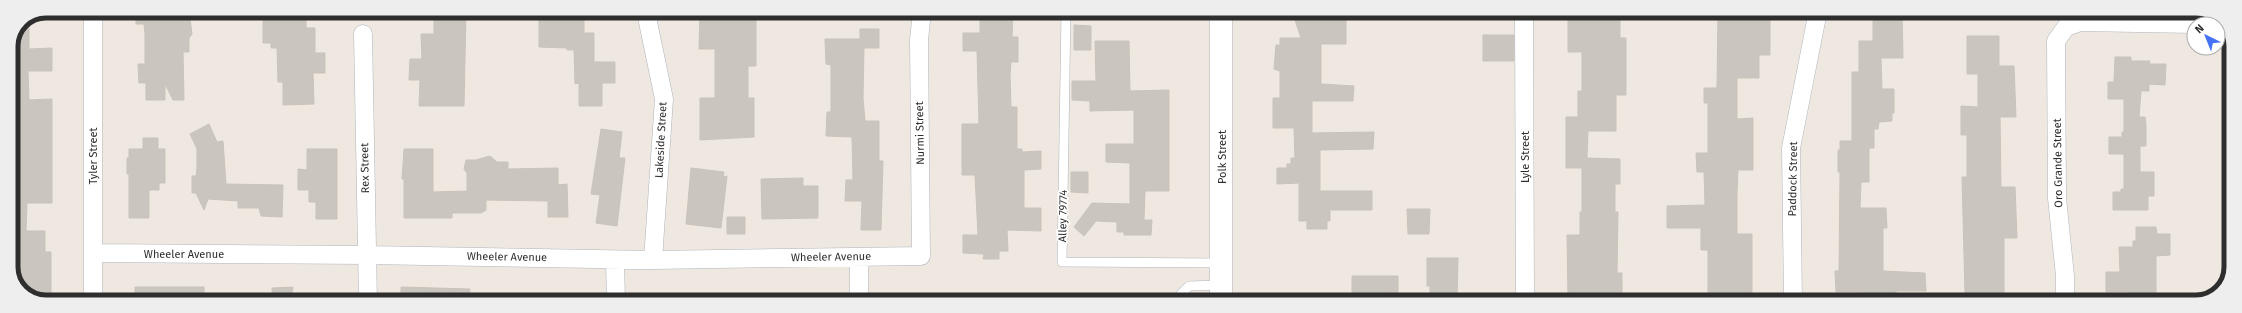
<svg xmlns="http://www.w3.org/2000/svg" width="2242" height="313" font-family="'Fira Sans',sans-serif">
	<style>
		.building { fill: #cac6bf; stroke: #cac3ba }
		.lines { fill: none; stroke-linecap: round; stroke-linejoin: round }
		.lane-casing { stroke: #b1b4bd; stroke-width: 10 }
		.street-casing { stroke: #b1b4bd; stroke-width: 19 }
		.secondary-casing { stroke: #b1b4bd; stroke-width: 23 }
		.lane { stroke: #fff; stroke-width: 9 }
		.street { stroke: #fff; stroke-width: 18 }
		.secondary { stroke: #fff; stroke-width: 22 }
		.labels { text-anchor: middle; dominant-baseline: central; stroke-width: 3.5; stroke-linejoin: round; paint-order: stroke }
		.street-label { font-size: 11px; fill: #2e2e2e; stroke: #fff }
		.rim { fill: none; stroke: #2e2e2e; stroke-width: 5 }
	</style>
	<rect width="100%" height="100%" fill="#eee8e1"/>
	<path class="building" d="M136,11H189L192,34L189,38V52H183L184,100H173L165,84V100H146V83H139L138,64H145V33L144,24H136Z
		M263,11H306V28H315V53H325V73H313L314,104L283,105V82H278L277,48H271V43H263Z
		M539,11H584V33H594V62H615V83H602V106H579V83L575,84L574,50H567V48L539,47Z
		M700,11H752V16H756V66H748V98H754V137L700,140V98H715V49H699Z
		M980,11H1013L1012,37H1018V62H1011L1010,75L1011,107H1017V149H1022V152L1041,151V169L1024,170V208H1041V231L1007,230L1008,251H999V259H983L984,254L963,253V235H978L975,175H962V124H979L977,51H963V33H980Z
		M1292,11H1346V44H1321V84L1354,86L1353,101H1312V133L1374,132L1373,149L1320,150V191H1372V210H1330V221H1327V229H1307V221H1299V183L1277,184V168H1287V164H1291V158H1295L1294,128H1273V98H1280V71L1274,69L1276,45H1280V38H1301Z
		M1568,11H1620V38H1626V95H1616V131H1588L1587,158L1620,159V184H1615V212H1618L1617,273H1622V302H1583V299H1568L1567,235H1580V212H1582V168H1566V117H1578V91H1582V52H1568Z
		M1718,11H1770V55H1759V78H1737V119L1753,118V170H1738L1737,193V234H1752V293H1748V301L1738,302H1708V250H1701V228H1667V206L1705,205L1704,172H1697L1696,153H1708V103H1704V88H1717Z
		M1873,11H1902L1903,58H1881L1882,89H1894V113H1892V121L1879,122L1878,129H1874V148H1869V182H1861L1860,208H1886L1887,228H1883V271L1925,273L1926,291H1896V302H1860L1859,292H1836L1835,271H1839L1840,172H1838V150H1840V141H1852V72H1859V41H1873Z
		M434,12H466L464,106H419L420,80H409L410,59H422L421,34H434Z
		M29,18V49L52,48V71H28L29,100L52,99V203H27L26,231H45V252H51V299H35L21,292L17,284V249L11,250V46L21,21Z
		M1074,25L1091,26V50H1074Z
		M860,29H879V48H864L863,98L865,121H879V161H883L881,230H861L862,201H845L846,180H853L852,137L826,136L827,112H831V65L826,64L825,39H860Z
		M1483,35H1514V61H1483Z
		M1967,36H1999V66H2014L2016,117H2000L2001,187H2015L2017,238H2004V302H1966V293H1965L1962,177H1967V135H1961V106L1978,107V74H1967Z
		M1095,41H1129L1130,91L1169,90V191H1145L1144,220H1152L1151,235H1124V232H1117V222L1096,221L1084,236L1074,227L1092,203L1130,204V163L1106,162V144H1134V110L1090,111V101L1072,100V81H1096Z
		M2115,57H2131V61H2150L2149,64H2166L2165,85L2149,84V91H2141L2139,117H2145L2146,124V146H2140V172H2154V196H2148V210H2113V192H2121V189H2124V154H2109V137H2122V132H2124V99H2108V82H2114Z
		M209,124L217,142L223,141L226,184L283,185L282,217L261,216L259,208H238V201L208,199L204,210L196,193H192V176H196L197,168V149L190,134Z
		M601,129L622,132L619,158H625L617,226L596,223L600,195L591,194Z
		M143,138H158V149H165V183H159V190H149V218H129V174H127V158H129V149H143Z
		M307,149H337V219H316V202H309V190H298V169L307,170Z
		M404,149H433V192L467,191V173L464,169L466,160H476L490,156L497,162H508V169L558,168V185L567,184L568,217H548V201L486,200V210L481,213H452V218H404V179H402Z
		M691,168L724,172L723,177L727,176L721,228L686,224Z
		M1071,172H1088V193L1071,192Z
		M803,178V186H818V218L762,219L761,179Z
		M1407,209H1430L1429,234H1408Z
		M727,217H745V234H727Z
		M2136,227H2156L2157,234H2170V255L2156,256V302H2130L2129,292H2106V272H2120L2119,247H2133V241H2136Z
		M1427,258H1458L1457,301H1430V286H1427Z
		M1352,276H1398V293H1384V302H1352Z
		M135,287H204V302H135Z
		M293,287L291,302H273L272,288Z
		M401,287L470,289L469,302H401Z"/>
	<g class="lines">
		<g class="lane-casing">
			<path id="lane" d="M1066,11L1062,262L1222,263
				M1181,302V294L1189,286L1221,285"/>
		</g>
		<g class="street-casing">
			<path id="street" d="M93,11V302
				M1524,11L1525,302
				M648,22L664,99L653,260
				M2218,25H2223
				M363,34L368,302
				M94,253L367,255L653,260L921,256L919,40L922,11
				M615,260L616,302
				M859,302V257
				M1793,302L1791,148L1818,11
				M2065,302V276L2057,198L2056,41L2066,27L2080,22L2194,24"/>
		</g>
		<g class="secondary-casing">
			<path id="secondary" d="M1221,302V11"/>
		</g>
		<use href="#lane" class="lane"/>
		<use href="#street" class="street"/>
		<use href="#secondary" class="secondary"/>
	</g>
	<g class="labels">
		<g class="street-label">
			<text transform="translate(920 133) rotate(-91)">Nurmi Street</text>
			<text transform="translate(661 140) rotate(-87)">Lakeside Street</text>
			<text transform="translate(93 156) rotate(-90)">Tyler Street</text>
			<text transform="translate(1222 157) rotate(-90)">Polk Street</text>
			<text transform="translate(1525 157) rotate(-90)">Lyle Street</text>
			<text transform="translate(2058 163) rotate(-91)">Oro Grande Street</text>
			<text transform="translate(365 168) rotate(-91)">Rex Street</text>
			<text transform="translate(1793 179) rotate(-89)">Paddock Street</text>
			<text transform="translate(1063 216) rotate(-89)">Alley 79774</text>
			<text x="184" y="254">Wheeler Avenue</text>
			<text transform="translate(507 257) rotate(1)">Wheeler Avenue</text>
			<text transform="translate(831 257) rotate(-1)">Wheeler Avenue</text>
		</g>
	</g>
	<path d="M0 0H2242V313H0ZM46 18H2196A28 28 0 0 1 2224 46V267A28 28 0 0 1 2196 295H46A28 28 0 0 1 18 267V46A28 28 0 0 1 46 18Z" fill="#eee" fill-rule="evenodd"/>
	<path class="rim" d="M46 18H2196A28 28 0 0 1 2224 46V267A28 28 0 0 1 2196 295H46A28 28 0 0 1 18 267V46A28 28 0 0 1 46 18Z"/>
	<g transform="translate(2206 36) rotate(317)"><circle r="19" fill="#ffffff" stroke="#ababab"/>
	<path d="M0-3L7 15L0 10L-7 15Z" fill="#4571f7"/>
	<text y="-6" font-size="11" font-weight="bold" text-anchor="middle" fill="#2e2e2e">N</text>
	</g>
</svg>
